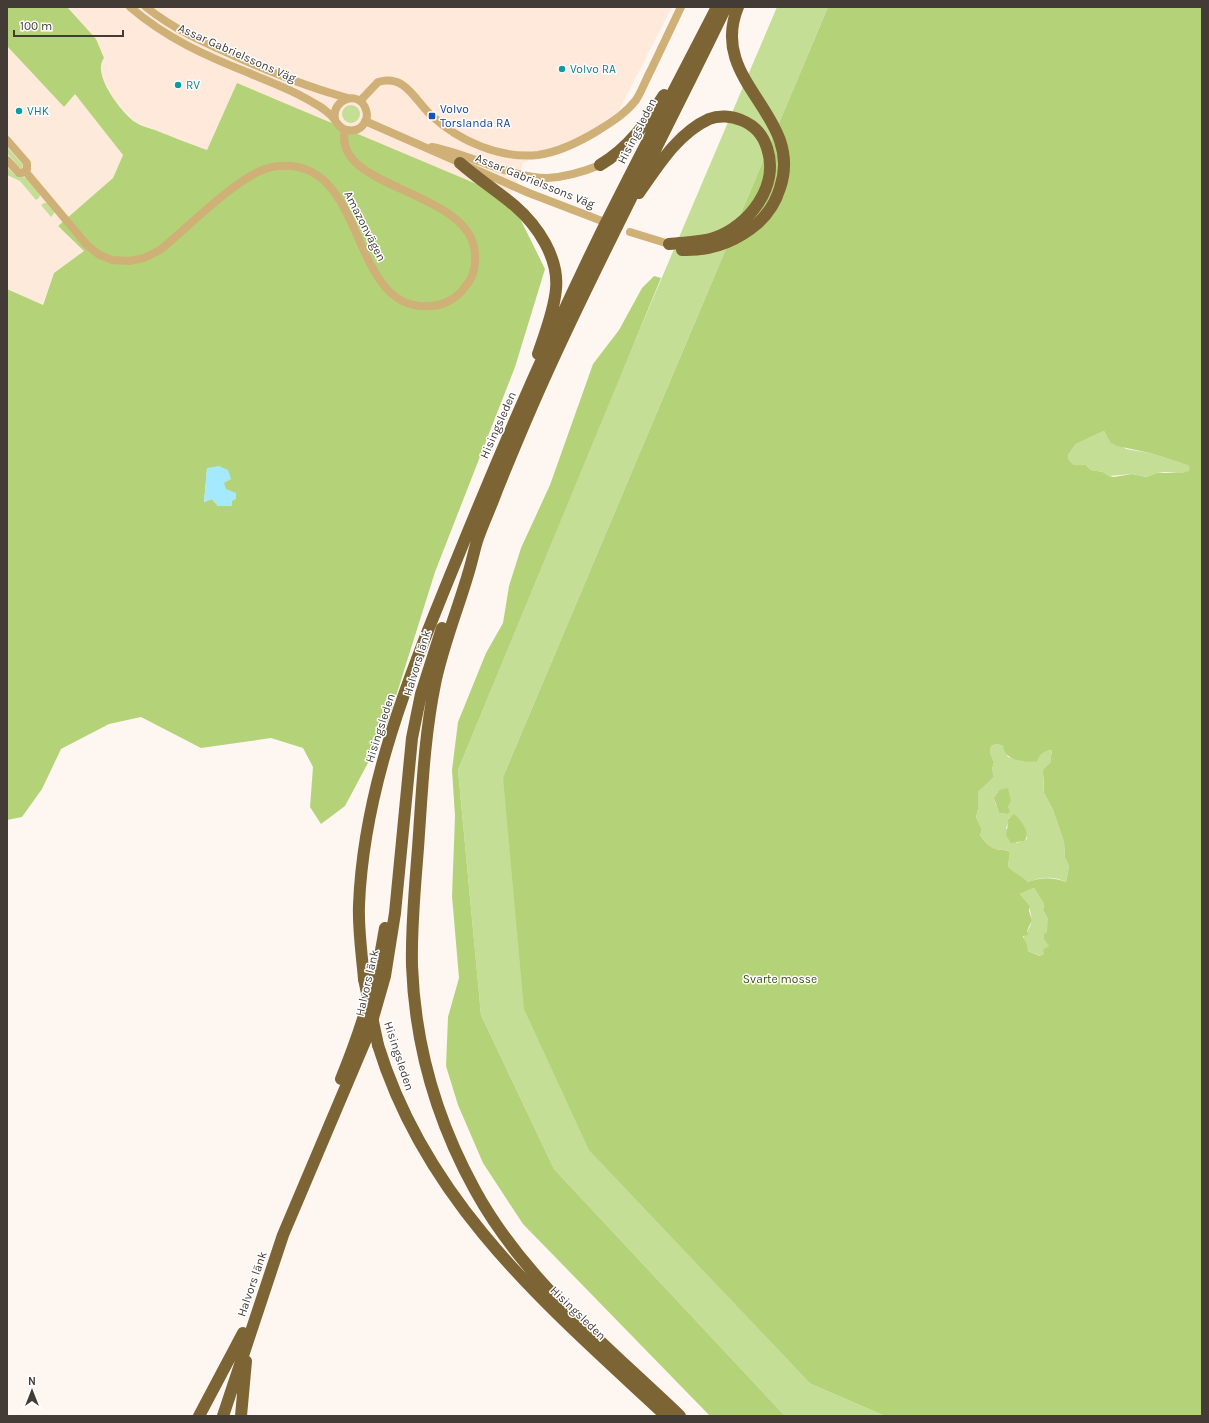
<svg xmlns="http://www.w3.org/2000/svg" width="1209" height="1423" font-family="Karla,sans-serif">
	<style>
		.commercial { fill: #feeada }
		.industrial { fill: #ffe9db }
		.green { fill: #c4de96; fill-rule: evenodd }
		.forest { fill: #b4d378; fill-rule: evenodd }
		.water { fill: #a4e9fd }
		.lines { fill: none; stroke-linecap: round; stroke-linejoin: round }
		.minor { stroke: #cfb077; stroke-width: 8 }
		.highway { stroke: #7d6434; stroke-width: 12 }
		.highway-bridge { stroke: #7d6434; stroke-width: 12 }
		.culture-dot { fill: #0f9aa8; stroke: #fff; stroke-width: 1.5 }
		.transit-dot { fill: #1a4fb4; stroke: #fff; stroke-width: 1.5 }
		.labels { text-anchor: middle; dominant-baseline: central; stroke-width: 3; stroke-linejoin: round; paint-order: stroke }
		.street-label { font-size: 12px; fill: #423b36; stroke: #fff }
		.culture-label { font-size: 12px; fill: #0d838f; stroke: #fff; text-anchor: start }
		.transit-label { font-size: 12px; fill: #164399; stroke: #fff; text-anchor: start }
		.park-label { font-size: 12px; fill: #3c4f0c; stroke: #fff }
	</style>
	<rect width="100%" height="100%" fill="#fef6f1"/>
	<path class="commercial" d="M7,46L64,107L75,93L123,155L113,178L58,226L84,251L54,273L42,305L7,289Z"/>
	<path class="industrial" d="M68,7H672L618,112L586,135L523,163L510,198L237,84L207,150L135,122L116,102L104,82L101,71V62Z"/>
	<path class="green" d="M777,7H828L503,777L811,1384L885,1416H785L554,1169L481,1015L458,770L626,362Z
		M342 114a9 9 0 1 1 18 0a9 9 0 1 1-18 0Z
		M7,147L23,165L22,168H20L7,153Z
		M7,167L15,175L26,178L40,195L39,198L36,200L20,181L7,175Z
		M44,203H47L55,212L51,217L41,205Z
		M1104,431L1107,436L1126,449L1150,453L1182,463L1191,461L1202,475L1165,472L1157,473L1148,477L1132,474L1109,476L1103,472L1091,470L1086,465H1074L1069,462L1068,455L1076,444Z
		M997,744L1003,746L1008,757L1019,760L1037,762C1040,753 1044,751 1052,750L1050,763L1043,776L1044,793L1053,810L1064,842L1065,858L1069,866L1066,882C1053,876 1042,877 1028,882C1022,875 1014,873 1008,866L1010,852C1004,849 1000,850 994,849C989,847 984,839 980,835L982,830L976,817L978,810V792L994,777L992,769L994,762L990,753L991,746ZM999,790H1005L1011,802L1008,807V814L999,813C996,801 991,802 999,790ZM1010,817C1022,821 1026,826 1027,839L1017,843L1006,828L1008,824L1007,820Z
		M1034,888L1044,904L1043,910L1048,919L1049,946L1044,954L1041,956L1028,951L1023,938C1025,933 1030,929 1031,923C1033,917 1029,912 1030,906L1020,894Z"/>
	<path class="forest" d="M7,7H68V8L96,39L104,58C91,74 122,113 135,122C141,126 149,128 155,130C173,137 190,144 207,150L237,83L510,198L545,269L515,367L435,572L385,731L345,806L321,824L310,807L313,767L303,748L271,738L201,748L141,717L109,724L61,749L42,789L22,817L7,820V289L43,305L54,273L84,251L58,226L113,178L123,155L75,94L64,107L7,46ZM207,469L223,483L226,490L218,506L212,499L204,502Z
		M828,7H1202V1416H885L811,1384L589,1150L524,1009L503,777ZM1104,431L1111,443L1117,446L1150,453L1188,465L1190,468L1189,471L1183,473H1157L1147,477L1132,474L1114,477L1109,476L1103,472L1091,470L1086,465H1074L1069,461L1068,455L1076,444ZM997,744L1003,746C1005,762 1024,761 1037,762C1040,754 1043,751 1052,750L1050,763L1043,770L1044,793L1053,810L1064,842L1065,858L1069,866L1066,882C1052,877 1042,877 1028,882C1022,875 1014,873 1008,866L1010,852C1004,849 1000,850 995,849C989,847 984,840 980,835L982,830L976,817L978,810V792L994,777L992,769L994,762L990,753L991,746ZM1034,888L1044,904L1043,910L1048,919L1047,932L1044,934V939L1049,946L1043,950L1044,954L1040,956L1028,951L1026,942L1023,938V936L1028,935L1027,931L1032,920L1029,911L1030,906L1020,894Z
		M654,276L661,278L458,770L481,1015L554,1169L785,1416H710L523,1224L483,1163L458,1105L446,1066L448,1017L459,978L452,896L455,816L452,770L458,722L486,653L503,623L509,586L521,548L550,485L593,364L619,330L642,288Z
		M1008,788L1011,802L1008,807L1010,811L1008,814L999,813L994,798L999,790Z
		M1014,814C1021,820 1032,834 1024,841L1011,843L1006,835L1008,824L1007,820Z"/>
	<path class="water" d="M219,466L228,470L231,479L224,483L226,489L236,493V499L232,501V506H218L212,499L204,502L207,468Z"/>
	<g class="lines">
		<path class="minor" d="M130,7C166,38 206,56 249,73C267,81 287,88 305,98C315,104 327,109 334,119C338,124 340,129 347,130C359,133 370,122 366,110C360,89 331,99 335,119
			M146,7C173,29 205,43 237,57C273,73 309,88 348,98
			M360,101L378,82C406,74 414,100 432,116C459,141 500,159 538,155C559,152 581,141 599,130C613,121 626,113 636,100C642,91 646,79 651,70C661,49 671,28 681,7
			M365,121L529,193L602,221
			M7,140L27,163V169L22,173H19L7,160
			M432,147C469,154 511,178 547,178C566,177 583,172 600,165
			M25,171L87,245L98,254L112,260L129,261L144,258L160,250C188,228 240,173 272,167C369,150 346,312 429,306C444,306 457,298 465,287C473,278 476,266 475,254C472,189 331,190 345,130
			M630,232L669,244"/>
		<path class="highway" d="M460,163C477,178 497,191 515,206C538,226 559,258 556,289C554,311 545,333 538,354
			M600,165C630,147 645,124 664,95
			M639,193C658,166 678,133 709,119C719,115 732,116 741,120C754,125 763,135 767,148C780,186 749,226 714,238C699,243 684,242 669,244
			M682,250C711,251 736,242 758,223C768,214 776,201 780,188C805,115 707,82 738,7
			M364,979C362,955 358,930 359,905C364,778 416,660 463,544C505,441 549,340 597,241C636,162 677,85 717,7
			M378,1045C427,1205 548,1306 666,1416
			M341,1079C361,1030 377,980 385,928
			M199,1416L243,1333
			M223,1416L283,1235L369,1032L385,976L395,913L412,738L421,694L442,628
			M241,1416L246,1361
			M680,1416C607,1346 524,1280 475,1190C437,1121 415,1045 412,966C411,927 415,887 418,848C422,793 424,738 435,684C443,645 458,609 469,571C472,561 474,551 477,541C483,523 491,507 497,490C516,443 535,398 556,353C610,236 670,123 726,7"/>
		<path class="highway-bridge" d="M364,979L378,1045"/>
	</g>
	<g class="culture-dot">
		<circle cx="562" cy="69" r="4"/>
		<circle cx="178" cy="85" r="4"/>
		<circle cx="19" cy="111" r="4"/>
	</g>
	<rect class="transit-dot" x="428" y="112" width="8" height="8" rx="2"/>
	<g class="labels">
		<g class="street-label">
			<text transform="translate(237 53) rotate(24)">Assar Gabrielssons Väg</text>
			<text transform="translate(637 131) rotate(-63)">Hisingsleden</text>
			<text transform="translate(535 181) rotate(22)">Assar Gabrielssons Väg</text>
			<text transform="translate(365 226) rotate(63)">Amazonvägen</text>
			<text transform="translate(498 425) rotate(-66)">Hisingsleden</text>
			<text transform="translate(417 663) rotate(-73)">Halvors länk</text>
			<text transform="translate(380 728) rotate(-72)">Hisingsleden</text>
			<text transform="translate(367 983) rotate(-77)">Halvors länk</text>
			<text transform="translate(399 1056) rotate(72)">Hisingsleden</text>
			<text transform="translate(252 1284) rotate(-71)">Halvors länk</text>
			<text transform="translate(578 1313) rotate(44)">Hisingsleden</text>
		</g>
		<g class="culture-label">
			<text x="570" y="69">Volvo RA</text>
			<text x="186" y="85">RV</text>
			<text x="27" y="111">VHK</text>
		</g>
		<g class="transit-label">
			<text x="440" y="109">Volvo<tspan x="440" dy="14">Torslanda RA</tspan></text>
		</g>
		<g class="park-label">
			<text x="780" y="979">Svarte mosse</text>
		</g>
	</g>
	<rect width="1209" height="1423" fill="none" stroke="#423b36" stroke-width="16"/>
	<g transform="translate(32 1391)" stroke="#ffffff" stroke-width="3" paint-order="stroke">
	<path d="M0-3L7 15L0 10L-7 15Z" fill="#423b36"/>
	<text y="-6" font-size="11" font-weight="bold" text-anchor="middle" fill="#423b36">N</text>
	</g>
	<path d="M14 30v6h109v-6" fill="none" stroke="#423b36" stroke-width="2"/>
	<text x="20" y="30" font-size="12" fill="#423b36" stroke="#ffffff" stroke-width="3" paint-order="stroke">100 m</text>
</svg>
